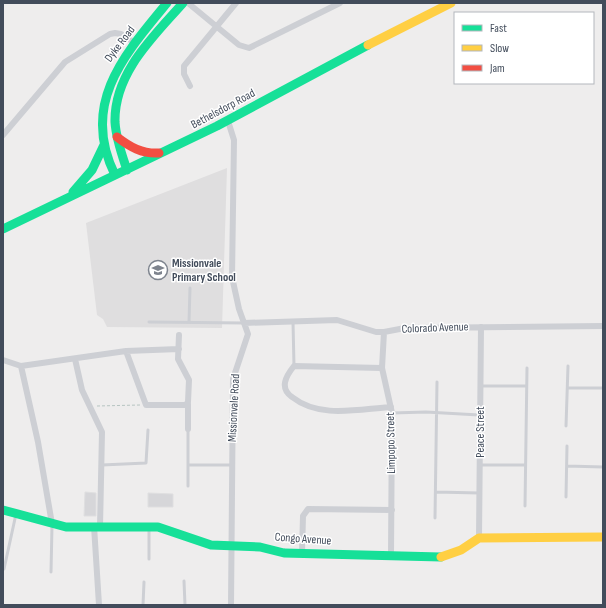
<svg xmlns="http://www.w3.org/2000/svg" width="606" height="608" font-family="'Sofia Sans Condensed',sans-serif">
	<style>
		.education { fill: #dfdedf }
		.building { fill: #d6d6d9; stroke: #dfdfe0 }
		.lines { fill: none; stroke-linecap: round; stroke-linejoin: round }
		.path { stroke: #b7c5c2; stroke-width: 1; stroke-dasharray: 3 2; stroke-linecap: butt }
		.lane { stroke: #cdcfd4; stroke-width: 3 }
		.street { stroke: #cdcfd4; stroke-width: 6 }
		.fast { stroke: #16e098; stroke-width: 9 }
		.slow { stroke: #ffcf43; stroke-width: 9 }
		.jam { stroke: #f24e42; stroke-width: 9 }
		.labels { text-anchor: middle; dominant-baseline: central; stroke-width: 3; stroke-linejoin: round; paint-order: stroke }
		.street-label { font-size: 12px; fill: #424c5b; stroke: #fff }
		.poi-label { font-size: 12px; font-weight: bold; fill: #424c5b; stroke: #fff; text-anchor: start }
	</style>
	<rect width="100%" height="100%" fill="#eeeded"/>
	<path class="education" d="M227,168L222,328L107,327L103,319L97,315L86,223Z"/>
	<path class="building" d="M85,492L96,493V516H84Z
		M148,493L173,494V507H148Z"/>
	<g class="lines">
		<path class="path" d="M97,406L140,405"/>
		<path class="lane" d="M149,322L244,323
			M189,322L190,288
			M293,322L294,366
			M480,386H526
			M568,388H603
			M392,413L426,412L479,415
			M566,426L568,366
			M102,465L146,463L148,430
			M189,465H232
			M480,465H525
			M567,466L603,467
			M188,486V429
			M436,492L479,493
			M566,497L567,446
			M525,506L527,368
			M435,518L437,382
			M149,559V528
			M4,569L16,514
			M51,572L52,526
			M184,581L185,605
			M143,605L144,582"/>
		<path class="street" d="M188,3L239,45L249,48L340,3
			M190,86L184,74V66L236,3
			M228,121L234,140L232,277L239,309L248,334L233,379L231,605
			M3,135L65,62L110,34L115,33L121,34L135,43
			M244,323L337,320L376,332H384L405,328L603,326
			M384,332L382,368L392,413L391,555
			M126,351L146,405H186L188,402L189,380L178,359L179,335
			M75,359L82,390L102,432L100,527
			M3,360L21,366L126,351L179,349
			M21,366L38,442L52,524
			M382,368L294,366C286,376 279,388 292,397C320,419 358,409 391,407
			M188,404V429
			M94,526L99,605
			M479,538L481,327
			M302,553L303,516L308,509L392,510"/>
		<path class="fast" d="M127,170C122,155 116,139 115,122C114,73 153,37 183,3
			M115,175C80,104 124,55 167,3
			M73,192L92,170L104,145
			M3,229L217,126L368,45
			M3,510L66,527H158L211,545L260,547L284,553L441,557"/>
		<path class="slow" d="M368,45L451,3
			M441,557L461,550L479,538L603,537"/>
		<path class="jam" d="M117,137C130,147 142,154 159,153"/>
	</g>
	<defs>
		<g id="school-ring" transform="scale(1)"><circle r="9.5" fill="#fff" stroke="#7e848e" stroke-width="1.5"/><path d="M0-5L7-2L0 1L-7-2ZM-4 1L0 2.5L4 1V4Q0 6-4 4Z" fill="#7e848e"/></g>
	</defs>
	<g fill-rule="evenodd">
		<use href="#school-ring" x="158" y="270"/>
	</g>
	<g class="labels">
		<g class="street-label">
			<text transform="translate(120 44) rotate(-53)">Dyke Road</text>
			<text transform="translate(223 109) rotate(-28)">Bethelsdorp Road</text>
			<text transform="translate(435 328) rotate(-2)">Colorado Avenue</text>
			<text transform="translate(234 408) rotate(-87)">Missionvale Road</text>
			<text transform="translate(480 432) rotate(-90)">Peace Street</text>
			<text transform="translate(391 443) rotate(-91)">Limpopo Street</text>
			<text transform="translate(303 539) rotate(4)">Congo Avenue</text>
		</g>
		<g class="poi-label">
			<text x="172" y="263">Missionvale<tspan x="172" dy="14">Primary School</tspan></text>
		</g>
	</g>
	<rect width="606" height="608" fill="none" stroke="#424c5b" stroke-width="8"/>
	<rect x="454" y="12" width="140" height="72" fill="#ffffff" stroke="#b3b7bd"/>
	<rect x="462" y="25" width="20" height="6" fill="#16e098" stroke="#b3b7bd"/>
	<text x="490" y="32" font-size="12" fill="#424c5b">Fast</text>
	<rect x="462" y="45" width="20" height="6" fill="#ffcf43" stroke="#b3b7bd"/>
	<text x="490" y="52" font-size="12" fill="#424c5b">Slow</text>
	<rect x="462" y="65" width="20" height="6" fill="#f24e42" stroke="#b3b7bd"/>
	<text x="490" y="72" font-size="12" fill="#424c5b">Jam</text>
</svg>
